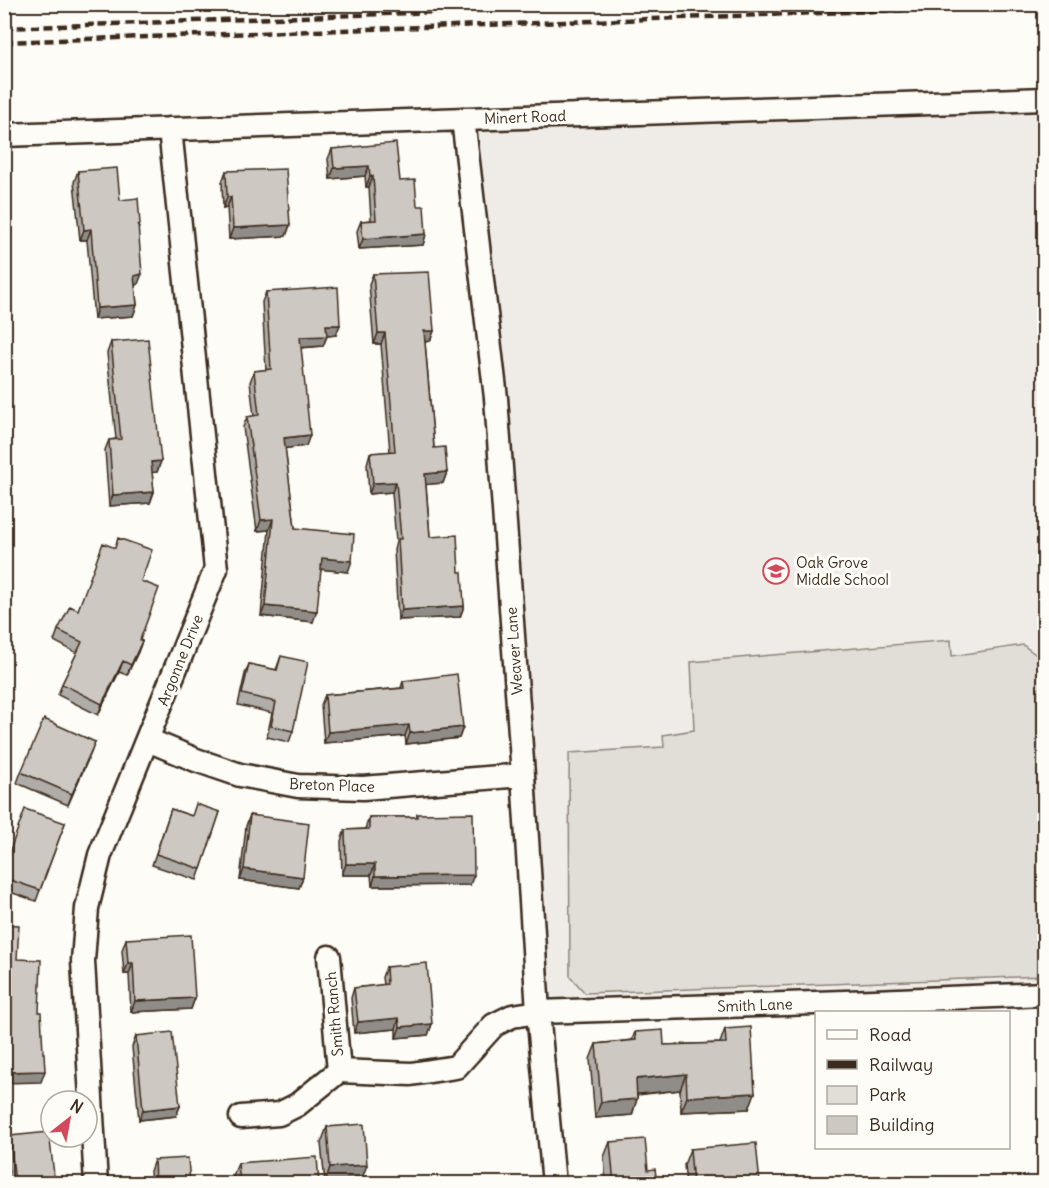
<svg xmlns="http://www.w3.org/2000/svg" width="1049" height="1188" font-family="Delius,sans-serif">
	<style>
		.built { fill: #efece7 }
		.green { fill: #e1ded7; stroke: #8e847a; stroke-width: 1.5 }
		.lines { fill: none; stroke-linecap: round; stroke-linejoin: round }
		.minor-casing { stroke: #3b2a1e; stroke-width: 27 }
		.minor { stroke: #fdfcf7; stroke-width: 22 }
		.rail { stroke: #3b2a1e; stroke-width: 4.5; stroke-dasharray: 9 4.5; stroke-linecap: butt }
		.wall { fill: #b0aca7; stroke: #3b2a1e; stroke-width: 1.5 }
		.shaded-wall { fill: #908c88; stroke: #3b2a1e; stroke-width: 1.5 }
		.building { fill: #cdc8c2; stroke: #3b2a1e; stroke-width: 1.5 }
		.labels { text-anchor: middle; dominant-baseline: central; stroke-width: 6; stroke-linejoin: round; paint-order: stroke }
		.street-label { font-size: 15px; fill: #3b2a1e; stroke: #fdfcf7 }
		.poi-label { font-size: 15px; fill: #3b2a1e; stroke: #fdfcf7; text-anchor: start }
	</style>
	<rect width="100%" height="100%" fill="#fdfcf7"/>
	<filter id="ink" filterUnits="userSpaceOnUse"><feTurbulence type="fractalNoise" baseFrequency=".0167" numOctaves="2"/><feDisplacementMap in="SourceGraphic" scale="12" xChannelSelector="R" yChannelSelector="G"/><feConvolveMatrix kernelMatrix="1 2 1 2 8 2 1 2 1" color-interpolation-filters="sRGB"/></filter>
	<g filter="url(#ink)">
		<path class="built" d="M1044,99V994L538,1012L463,119Z"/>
		<path class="green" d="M951,640L952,656L1023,645L1039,657L1044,701V976L585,993L570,976L569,753L664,747L663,735L694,730L691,662Z"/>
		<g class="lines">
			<g class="minor-casing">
				<path id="minor" d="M463,119L496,398L523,775L538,1012L554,1184
					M4,135L1044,99
					M148,740L196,760L240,775L298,786L363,788L523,775
					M329,957L339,1071
					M241,1117L279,1114L297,1105L339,1071L411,1074L456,1067L494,1025L512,1016L538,1012L874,1001L1044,994
					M96,1184L83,961L87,908L100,855L216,569L170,129"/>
			</g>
			<use href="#minor" class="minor"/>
			<path class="rail" d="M4,28L652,4
				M4,42L1044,5"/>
		</g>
		<path class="wall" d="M332,149L400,181L417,206L426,234L423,245L359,249L357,231L361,221L371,220L369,187H366L365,176L330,179L328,159Z
			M78,171L120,200L140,224L138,231V284L135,285L137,305L133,316L94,319L87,240H80L74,182Z
			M226,171L290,225L286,236L229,239L227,207L223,208L222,182Z
			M373,274L434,331L430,341L425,342L434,448L447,472L443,483L426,484L430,537L459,572L464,606L460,617L398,620L394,550L396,542L392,492L369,494L367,464L370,453L390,452L381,344H374L369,284Z
			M266,292L336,335L327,336L323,346L301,348L306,446L285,448L295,528L348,572L321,569L313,622L261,616L269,530L257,531L243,427L247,417L254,416L250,382L254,371L266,370L262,302Z
			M111,342L161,461L157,472H152L154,492L150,503L109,506L105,450L109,440L116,439L107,353Z
			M115,548L141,581L140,640L142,641L138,652L127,675L119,672L98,715L58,695L62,684L77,653L54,641L58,630L78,610Z
			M281,656L293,731L289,742L267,737L272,713L238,705L245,674L249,664L276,670Z
			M403,681L463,727L459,738L406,744L405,736L324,743L321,705L325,695L401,688Z
			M95,742L68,805L17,783L21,772Z
			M171,809L192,816L220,812L197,880L152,865Z
			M417,814L470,885L372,886L371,875H342L341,841L345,830L365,829L369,817H417Z
			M250,815L303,877L299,888L240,880L246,826Z
			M65,823L36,901L4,890V867Z
			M126,939L195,998L191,1009L131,1012L129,974H124L122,950Z
			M386,967L432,1024L428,1035L396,1038V1029L354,1033L351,998L354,988L383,985L382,977Z
			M725,1029L749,1109L681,1112L680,1090L637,1095V1099L632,1115L595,1118L590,1059L596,1044L632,1040L635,1032L664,1045L720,1043Z
			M136,1036L180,1106L176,1116L139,1120L132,1047Z
			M327,1127L361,1181L325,1183L321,1143Z
			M10,1136L55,1184H10L6,1147Z
			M610,1142L648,1170L657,1184H606L604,1157Z
			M690,1149L760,1184H686L684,1165Z
			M154,1160L190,1184H151L150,1171Z
			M238,1163L319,1184H233L232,1179Z"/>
		<path class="shaded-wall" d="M369,166L365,176L330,179L334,168Z
			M370,176H373L369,187H366Z
			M227,197H231L227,207L223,208Z
			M290,225L286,236L229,239L233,228Z
			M91,229L87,240H80L84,230Z
			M426,234L423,245L359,249L363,239Z
			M142,274L138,284L130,287L134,276Z
			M137,305L133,316L94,319L97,308Z
			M326,325H340L336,335L327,336L323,346L296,348L300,337Z
			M424,331H434L430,341L421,342Z
			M378,333H385L381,344H374Z
			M310,435L306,446L280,449L284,438Z
			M161,461L157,472L148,473L151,462Z
			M447,472L443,483L421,485L425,474Z
			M396,482L392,492L369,494L373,483Z
			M154,492L150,503L109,506L113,495Z
			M273,519L269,530L257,531L261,520Z
			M322,558L352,561L348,572L318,569Z
			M265,606L317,611L313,622L261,616Z
			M464,606L460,617L398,620L402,610Z
			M142,641L138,652L127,675L131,665Z
			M123,661L119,672L98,715L102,704Z
			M409,725L405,736L324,743L328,732Z
			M463,727L459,738L406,744L410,733Z
			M95,742L91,753L68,805L72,794Z
			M346,864H375L371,875H342Z
			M244,869L303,877L299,888L240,880Z
			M474,875L470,885L372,886L375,876Z
			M128,963H133L129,974H124Z
			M195,998L191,1009L131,1012L135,1001Z
			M399,1018L396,1029L354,1033L358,1022Z
			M432,1024L428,1035L396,1038L400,1027Z
			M45,1071L41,1082L4,1083V1072Z
			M686,1074L680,1090L630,1095L636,1079Z
			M755,1093L749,1109L681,1112L687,1097Z
			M637,1099L632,1115L595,1118L601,1102Z
			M180,1106L176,1116L139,1120L143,1110Z
			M367,1165L361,1181L325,1183L330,1167Z"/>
		<path class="building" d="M396,143L400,181L415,180L417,206H424L426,234L363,239L361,221L376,220L373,176H370L369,166L334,168L332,149Z
			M117,168L120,200L138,198L140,224L138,225L142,274L134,276L137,305L97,308L91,229L84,230L78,171Z
			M286,169L290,225L233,228L231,197H227L226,171Z
			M429,272L434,331H424L434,448L445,447L447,472L425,474L430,537L457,535L459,572H462L464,606L402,610L398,539H401L396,482L373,483L370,453L395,451L385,333H378L373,274Z
			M338,287L340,325H326L327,336L300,337L310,435L284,438L295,528L354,534L352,561L322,558L317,611L265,606L273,519L261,520L247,417L259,415L254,371L271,369L266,292Z
			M148,339L161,461L151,462L154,492L113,495L109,440L121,439L111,342Z
			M118,538L152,550L141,581L159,588L140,640L142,641L131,665L123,661L102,704L62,684L82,642L58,630L70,606L78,610L103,543L115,548Z
			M281,656L308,662L293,731L271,726L276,702L242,694L249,664L277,670Z
			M457,674L463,727L410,733L409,725L328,732L325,695L404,688L403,681Z
			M44,719L95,742L72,794L21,772Z
			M196,804L220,812L201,869L156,854L171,809L192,816Z
			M25,809L65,823L40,890L4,878V867Z
			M473,813L474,875L375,876V864H346L345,830L369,829V817H417V814Z
			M250,815L309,823L303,877L244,869Z
			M4,924L19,925L17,959L41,960L39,1012H41L43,1053H44L45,1071L4,1072Z
			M191,935L195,998L135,1001L133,963H128L126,939Z
			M427,963L432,1024L400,1027L399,1018L358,1022L354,988L387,984L386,967Z
			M751,1027L755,1093L687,1097L686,1074L636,1079L637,1099L601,1102L596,1044L636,1040L635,1032L663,1030L664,1045L726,1043L725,1029Z
			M172,1032L180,1106L143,1110L136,1036Z
			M364,1124L367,1165L330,1167L327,1127Z
			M49,1132L55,1184H15L10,1136Z
			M645,1139L648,1170L655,1169L657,1184H614L610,1142Z
			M756,1143L760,1184H693L690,1149Z
			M317,1157L319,1184H240L238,1163Z
			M188,1158L190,1184H155L154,1160Z"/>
	</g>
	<defs>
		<g id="school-ring" transform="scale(1.35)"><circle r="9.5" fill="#fdfcf7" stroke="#d1495b" stroke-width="1.5"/><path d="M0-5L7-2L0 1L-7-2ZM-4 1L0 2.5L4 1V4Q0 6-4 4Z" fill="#d1495b"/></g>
	</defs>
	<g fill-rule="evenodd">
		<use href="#school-ring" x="776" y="571"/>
	</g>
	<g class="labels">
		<g class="street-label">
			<text transform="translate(525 117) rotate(-2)">Minert Road</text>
			<text transform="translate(514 651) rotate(-94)">Weaver Lane</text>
			<text transform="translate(180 660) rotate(-68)">Argonne Drive</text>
			<text transform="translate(332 785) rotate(2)">Breton Place</text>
			<text transform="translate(755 1005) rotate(-2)">Smith Lane</text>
			<text transform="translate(334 1014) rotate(-95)">Smith Ranch</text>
		</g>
		<g class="poi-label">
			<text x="796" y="562">Oak Grove<tspan x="796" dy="17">Middle School</tspan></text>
		</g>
	</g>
	<rect width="1049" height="1188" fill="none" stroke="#fdfcf7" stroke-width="24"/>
	<rect x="12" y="12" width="1025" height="1164" fill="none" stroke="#3b2a1e" stroke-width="2" filter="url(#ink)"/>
	<rect x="815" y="1011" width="195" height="138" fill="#fdfcf7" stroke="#afa8a0" stroke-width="1.5"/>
	<rect x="827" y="1030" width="30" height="9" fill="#fdfcf7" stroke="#afa8a0" stroke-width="1.5"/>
	<text x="869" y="1041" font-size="18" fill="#3b2a1e">Road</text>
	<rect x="827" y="1060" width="30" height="9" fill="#3b2a1e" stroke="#afa8a0" stroke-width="1.5"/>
	<text x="869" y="1071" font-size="18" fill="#3b2a1e">Railway</text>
	<rect x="827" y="1086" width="30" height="18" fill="#e1ded7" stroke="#afa8a0" stroke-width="1.5"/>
	<text x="869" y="1101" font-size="18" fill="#3b2a1e">Park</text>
	<rect x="827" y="1116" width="30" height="18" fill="#cdc8c2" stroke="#afa8a0" stroke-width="1.5"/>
	<text x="869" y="1131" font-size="18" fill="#3b2a1e">Building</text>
	<g transform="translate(69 1119) rotate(31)"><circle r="28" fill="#fdfcf7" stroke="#afa8a0" stroke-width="1.5"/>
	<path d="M0-4.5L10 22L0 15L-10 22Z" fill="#d1495b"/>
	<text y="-9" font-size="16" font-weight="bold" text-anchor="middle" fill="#3b2a1e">N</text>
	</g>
</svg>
